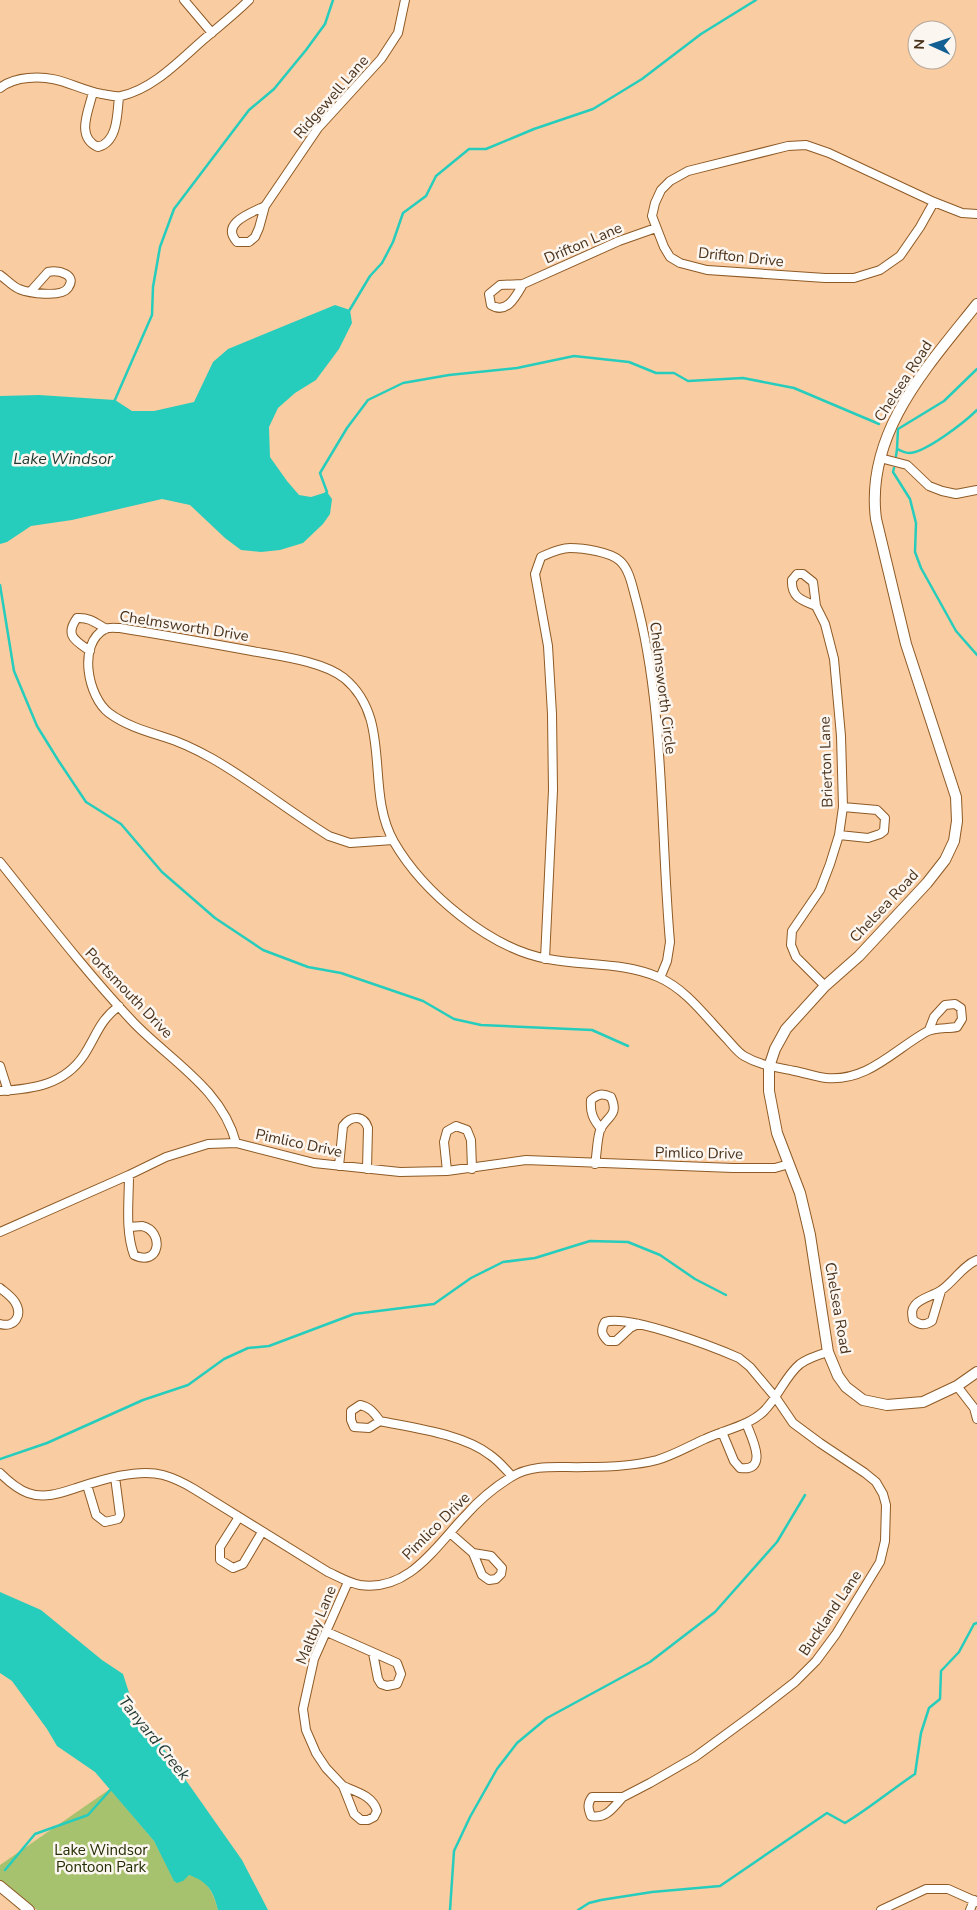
<svg xmlns="http://www.w3.org/2000/svg" width="977" height="1910" font-family="'Nunito Sans',sans-serif">
	<style>
		.green { fill: #a7c26e }
		.water { fill: #27cdbc }
		.lines { fill: none; stroke-linecap: round; stroke-linejoin: round }
		.stream { stroke: #27cdbc; stroke-width: 2.5 }
		.minor-casing { stroke: #8e5a25; stroke-width: 10 }
		.tertiary-casing { stroke: #8e5a25; stroke-width: 12 }
		.minor { stroke: #fff; stroke-width: 8 }
		.tertiary { stroke: #fff; stroke-width: 10 }
		.labels { text-anchor: middle; dominant-baseline: central; stroke-width: 5; stroke-linejoin: round; paint-order: stroke }
		.street-label { font-size: 15px; fill: #4a331d; stroke: #fcf6f0 }
		.park-label { font-size: 15px; fill: #242f05; stroke: #fcf6f0 }
		.water-label { font-size: 16px; font-style: italic; fill: #1f3834; stroke: #fcf6f0 }
	</style>
	<rect width="100%" height="100%" fill="#facca1"/>
	<path class="green" d="M110,1789L154,1841L174,1879C178,1878 185,1874 189,1875C207,1877 214,1895 218,1910H37L0,1880V1865Z"/>
	<path class="water" d="M335,305L350,310L352,323L339,349L316,380L295,393L278,408L269,427L270,457L287,481L299,495L311,497L327,492L332,499L330,514L323,524L303,543L280,550L261,552L241,550L225,538L190,505L162,499L72,520L31,526L7,542L0,544V396L39,395L115,400L132,411H154L194,402L213,362L228,349Z
		M0,1592L41,1610L102,1660L123,1674L133,1705L242,1860L268,1910H218C213,1890 208,1882 189,1875L183,1881L177,1883L174,1881L154,1841L95,1772L57,1746L47,1729L12,1681L0,1673Z"/>
	<g class="lines">
		<path class="stream" d="M349,311L370,276L382,263L393,242L403,213L426,196L436,176L469,149H486L534,129L593,109L642,79L701,34L756,0
			M977,369L944,401L898,429L897,449C900,450 905,453 909,453C925,453 965,422 977,410
			M114,402L152,315L153,287L160,247L174,209L249,110L274,89L306,50L325,24L333,0
			M896,456L897,449
			M894,468L893,472L910,499L916,523L915,552L921,568L956,631L977,655
			M325,494L327,492L320,473L347,428L368,400L403,383L449,375L517,368L574,356L629,362L656,373H674L688,381L743,378L794,388L879,424
			M0,585L14,671L37,726L58,760L86,802L121,824L162,872L215,918L263,950L308,967L341,973L423,1001L454,1019L481,1025L592,1030L628,1046
			M0,1459L47,1443L143,1400L188,1385L224,1359L248,1348L269,1346L354,1314L434,1304L471,1278L503,1262L535,1258L590,1241L628,1242L660,1255L695,1279L726,1295
			M5,1870L35,1834L88,1815L112,1788
			M450,1910L454,1851L470,1817L497,1769L517,1743L547,1718L650,1662L715,1612L777,1542L805,1495
			M578,1910L589,1903L601,1900L652,1892L720,1886L827,1813L845,1823C870,1808 891,1790 915,1774L921,1733L929,1708L940,1699L941,1671L959,1652L974,1624L977,1623"/>
		<g class="minor-casing">
			<path id="minor" d="M184,0L212,33
				M0,88C9,81 17,79 28,78C60,75 73,88 102,94C108,95 115,97 121,96C153,89 179,61 203,40C218,27 234,15 249,0
				M93,92C89,110 75,137 98,147C118,142 117,114 119,97
				M934,202L920,227L900,256L880,270L854,278H825L707,270L680,263L670,257L664,247L652,216L655,203L661,190L670,181L688,171L788,146L806,145L829,153L934,202L962,213L977,214
				M265,206C251,213 220,223 237,242H249L255,237L259,228L265,206L318,128L381,59L398,33L405,0
				M0,275C6,279 12,286 19,289C29,293 61,298 68,288C78,274 58,270 48,272L31,291
				M523,284C516,296 507,315 491,305L489,294L500,285L523,284L619,241L656,228
				M880,458L907,465L929,486L942,491L956,494L977,490
				M816,606C801,600 791,597 792,580L797,574H803L813,582L816,606L825,624L834,659L841,736L843,807L839,835L830,864L820,890L792,931L791,945L796,957L825,986
				M90,651C76,641 64,636 77,618C89,617 96,623 106,629
				M839,835L868,838L880,834L884,831L885,818L877,810L843,807
				M393,840L350,843L329,836C290,812 253,782 213,759C197,750 181,742 164,737C145,731 125,725 109,713C88,697 77,644 105,629C109,627 116,628 120,628C164,635 208,643 252,651C279,656 322,661 344,678C394,719 364,790 394,842C423,892 490,949 548,959C585,966 623,962 658,977C686,989 705,1016 725,1037C731,1043 737,1052 744,1056C761,1066 777,1067 795,1071C805,1073 816,1077 826,1078C867,1082 894,1050 926,1032C935,1027 947,1029 957,1027L962,1019L961,1008L955,1004L945,1005L934,1017L929,1030
				M0,862C44,917 86,972 134,1023C171,1061 222,1089 236,1143
				M545,959L553,790L552,714L548,646L535,574L541,557C550,553 559,548 570,548C583,548 611,552 620,561C629,569 632,585 635,596C665,705 660,829 670,942L667,961L660,978
				M0,1066L8,1091
				M0,1091C33,1089 64,1085 84,1055C97,1035 99,1021 119,1006
				M595,1164C597,1155 597,1135 601,1128C608,1116 619,1115 611,1097C602,1093 598,1094 591,1100C590,1113 593,1119 601,1129
				M339,1166L343,1126C351,1115 364,1115 368,1128L367,1169
				M447,1171L444,1142L447,1131L456,1126L467,1130L471,1140L472,1169
				M129,1175C129,1201 125,1231 134,1255C160,1268 165,1231 142,1226C138,1226 133,1227 129,1227
				M0,1232L129,1175L166,1157L208,1144L236,1143L314,1163L400,1172L447,1171L526,1160L733,1168H775L789,1164
				M0,1288C5,1292 11,1296 15,1302C23,1315 15,1328 0,1324
				M941,1291L932,1321C924,1326 920,1325 913,1320C912,1314 911,1310 915,1305C921,1298 932,1296 940,1291C953,1283 962,1266 977,1260
				M957,1386L974,1408L977,1419
				M380,1421L369,1428L354,1427L351,1420V1411L360,1405C370,1407 374,1413 380,1421C414,1428 463,1434 490,1455C499,1461 505,1469 512,1476
				M722,1432L734,1461L740,1468C770,1472 751,1436 746,1423
				M0,1473C8,1481 17,1489 28,1493C44,1499 61,1493 76,1488C101,1480 138,1468 163,1475C174,1478 184,1483 194,1489L328,1572C339,1577 349,1583 360,1585C409,1592 436,1546 465,1516C478,1501 495,1487 511,1477C534,1463 561,1468 585,1467C609,1467 634,1466 657,1460C674,1455 689,1446 705,1439C724,1430 748,1426 763,1412C778,1398 785,1376 800,1364C808,1358 818,1355 828,1352
				M87,1485L96,1515L105,1522L118,1519L120,1515L115,1477
				M239,1517L220,1547V1560L233,1568L243,1564L262,1532
				M450,1533L473,1553L482,1575L489,1580L496,1579L501,1574L502,1568L491,1556L473,1553
				M327,1632L397,1663L401,1674L397,1684L387,1686L381,1684L378,1679L373,1653
				M343,1786C357,1792 373,1796 377,1811L374,1817L368,1820H361L354,1814L343,1786L326,1768L316,1753L306,1730L303,1709L314,1659L348,1582
				M623,1797C613,1807 607,1819 591,1816C588,1808 587,1804 592,1797H623L650,1783L695,1757L755,1713L795,1682L816,1661L836,1634L880,1562L885,1541L886,1505L883,1494L876,1482L865,1473L820,1443L793,1423L776,1398L750,1367L739,1358C714,1347 628,1314 605,1322C600,1331 602,1335 608,1341H616L630,1328L638,1324
				M881,1910L926,1889H948L977,1902
				M970,1910L974,1900"/>
		</g>
		<g class="tertiary-casing">
			<path id="tertiary" d="M977,304C927,367 865,433 876,519L906,644L956,797L957,821L954,841L945,860L927,883L859,956L825,986L786,1029L775,1049L769,1067V1091L777,1133L800,1193L810,1235L828,1352L838,1376L846,1387L863,1400L887,1405L923,1402L957,1386L977,1372
				M0,1886L29,1910"/>
		</g>
		<use href="#minor" class="minor"/>
		<use href="#tertiary" class="tertiary"/>
	</g>
	<g class="labels">
		<g class="street-label">
			<text transform="translate(331 97) rotate(-49)">Ridgewell Lane</text>
			<text transform="translate(583 243) rotate(-23)">Drifton Lane</text>
			<text transform="translate(741 257) rotate(6)">Drifton Drive</text>
			<text transform="translate(903 381) rotate(-57)">Chelsea Road</text>
			<text transform="translate(184 626) rotate(9)">Chelmsworth Drive</text>
			<text transform="translate(663 688) rotate(83)">Chelmsworth Circle</text>
			<text transform="translate(826 762) rotate(-92)">Brierton Lane</text>
			<text transform="translate(884 906) rotate(-47)">Chelsea Road</text>
			<text transform="translate(129 993) rotate(46)">Portsmouth Drive</text>
			<text transform="translate(299 1143) rotate(12)">Pimlico Drive</text>
			<text transform="translate(699 1153) rotate(1)">Pimlico Drive</text>
			<text transform="translate(838 1308) rotate(80)">Chelsea Road</text>
			<text transform="translate(436 1526) rotate(-45)">Pimlico Drive</text>
			<text transform="translate(830 1613) rotate(-56)">Buckland Lane</text>
			<text transform="translate(316 1625) rotate(-68)">Maltby Lane</text>
		</g>
		<g class="park-label">
			<text x="101" y="1850">Lake Windsor<tspan x="101" dy="17">Pontoon Park</tspan></text>
		</g>
		<g class="water-label">
			<text x="63" y="459">Lake Windsor</text>
			<text transform="translate(154 1738) rotate(51)">Tanyard Creek</text>
		</g>
	</g>
	<g transform="translate(932 45) rotate(273)"><circle r="24" fill="#fcf6f0" stroke="#b5a89c"/>
	<path d="M0-4L9 19L0 12L-9 19Z" fill="#126093"/>
	<text y="-8" font-size="14" font-weight="bold" text-anchor="middle" fill="#4a331d">N</text>
	</g>
</svg>
